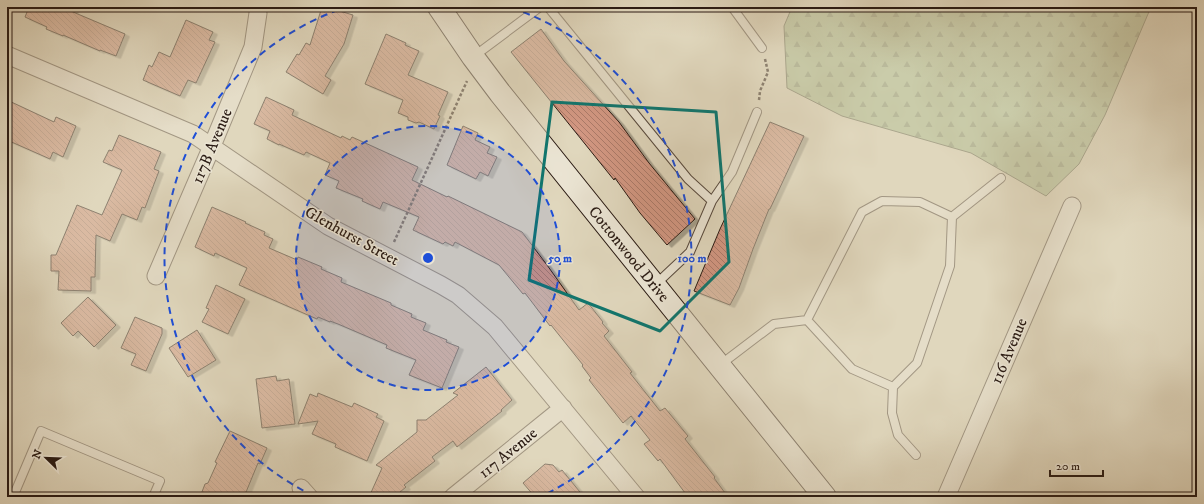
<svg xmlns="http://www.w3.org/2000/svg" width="1204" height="504" font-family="'IM FELL DW Pica',serif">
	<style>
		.forest { fill: url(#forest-firs); stroke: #6c6d54 }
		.building { fill: url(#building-back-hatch); stroke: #2a1b14; filter: url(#shadow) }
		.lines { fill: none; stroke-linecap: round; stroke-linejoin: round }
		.lane-casing { stroke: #584a3e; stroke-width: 10 }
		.street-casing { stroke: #584a3e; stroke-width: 19 }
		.secondary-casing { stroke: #2a1b14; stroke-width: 24 }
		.path { stroke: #2a1b14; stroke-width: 2.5; stroke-dasharray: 3 2; stroke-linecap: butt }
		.lane { stroke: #ebe5d4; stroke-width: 8 }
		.street { stroke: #ebe5d4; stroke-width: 17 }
		.secondary { stroke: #ebe5d4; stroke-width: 22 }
		.marked { fill: none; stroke: #0f766e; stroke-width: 3; stroke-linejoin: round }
		.ring { fill: none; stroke: #1d4ed8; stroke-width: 2; stroke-dasharray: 7 5 }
		.labels { text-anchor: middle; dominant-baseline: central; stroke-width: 3; stroke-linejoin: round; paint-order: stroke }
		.street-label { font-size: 16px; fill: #2a1b14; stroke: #ebe5d4 }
		.centre { fill: #1d4ed8; stroke: #ebe5d4; stroke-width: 2 }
		.ring-label { font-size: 12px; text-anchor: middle; font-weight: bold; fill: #1d4ed8; stroke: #ebe5d4; stroke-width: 3; stroke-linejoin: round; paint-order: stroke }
	</style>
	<defs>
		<pattern id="forest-firs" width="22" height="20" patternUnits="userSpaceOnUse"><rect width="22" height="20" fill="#afbf93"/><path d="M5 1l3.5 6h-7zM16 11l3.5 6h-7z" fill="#8f9a77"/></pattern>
		<pattern id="building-back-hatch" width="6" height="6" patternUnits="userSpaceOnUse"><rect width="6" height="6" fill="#d29782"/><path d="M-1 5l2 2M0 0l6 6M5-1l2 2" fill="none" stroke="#ab7a69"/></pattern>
		<filter id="shadow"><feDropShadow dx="4.5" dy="2.5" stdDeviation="0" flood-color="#0004"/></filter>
	</defs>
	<rect width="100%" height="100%" fill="#e0d7bd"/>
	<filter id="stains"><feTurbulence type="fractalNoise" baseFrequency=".005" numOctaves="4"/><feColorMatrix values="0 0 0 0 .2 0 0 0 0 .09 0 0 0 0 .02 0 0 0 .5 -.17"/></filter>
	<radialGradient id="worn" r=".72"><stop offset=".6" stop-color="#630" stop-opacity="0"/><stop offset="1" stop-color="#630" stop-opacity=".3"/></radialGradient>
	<path class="forest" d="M792,7H1151L1105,115L1079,164L1046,196L971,153L842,116L787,88L784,26Z"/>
	<path class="building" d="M29,7H75L73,12L125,34L116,56L100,50V51L63,35V36L46,29L47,27L25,17Z
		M322,7H326L353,15L344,44L325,76L331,80L323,94L286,72L297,54L299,55L306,43L310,45Z
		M186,20L213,32L209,40L215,42L196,83L188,80L180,96L143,80L149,65L152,67L159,52L170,57Z
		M541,29L564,61L619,122L649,163L695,219L667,245L640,213L615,178L614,180L511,52Z
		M386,34L406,43L405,45L419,51L408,75L448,92L438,115L440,116L434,129L419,122L416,123L408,120V117L398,113L403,100L365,84Z
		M266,97L294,110L292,115L341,138L342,136L350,140L352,137L418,167L412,180L447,197L448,196L522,232L547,265L579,310L588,303L603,322L602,323L609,331L604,336L632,372L630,373L660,411L665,408L688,436L685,439L715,477L714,478L728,497H688L660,459L658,461L644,444L650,440L631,416L623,423L589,380L591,378L582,366L583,365L551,325L550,326L525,293L523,294L499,265L455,242L453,246L445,242L443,244L413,230L419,217L383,202L380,209L362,201L363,199L336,188L339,181L325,175L330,163L306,152L304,155L279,144V145L267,139L270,131L254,124Z
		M7,100L54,122L56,117L76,126L63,157L53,152L50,159L7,140Z
		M770,122L804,136L770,209H769L753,249L739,288L730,305L694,291L720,229Z
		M463,126L478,133L475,140L490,147L487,153L497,157L488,176L480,172L476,179L447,165Z
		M119,135L161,152L154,169L159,171L151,192L145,208L142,207L137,220L122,214L110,241L96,235L95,277H91V291L58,290L59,271H51V255H56L77,205L102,215L122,170L103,162L109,150L112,151Z
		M212,207L246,222L245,223L265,232L264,235L273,239L269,248L297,260L298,257L322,267L321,269L342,278L341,282L391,303V305L412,314L411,317L426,323L423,330L447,340L446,342L459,347L442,388L409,375L416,360L386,348L387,345L338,324L330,321V322L318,317L317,319L239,285L247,268L215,253L214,256L195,247Z
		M216,285L245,299L228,334L202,322L209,309L206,308Z
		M88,297L116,325L94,347L78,331L73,336L61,323Z
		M135,317L162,328V334L146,371L131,365L136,354L121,348Z
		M197,330L216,360L188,377L169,348Z
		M486,367L512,400L501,410L502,411L457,447L453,441L432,457L435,461L404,485L406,487L394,497H369L382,468L376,465L417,432V420H426L458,395L453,393Z
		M276,376L277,381L289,379L295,424L262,428L256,379Z
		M318,393L352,407L354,403L378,414L376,417L384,421L367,461L335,447L336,444L312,434L318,421L298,424L310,394L317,397Z
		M230,431L267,448L260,464L258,463L244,497H200L205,484L208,483L217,463L215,462Z
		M545,464L553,465L559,472L562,470L584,497H535L523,483Z"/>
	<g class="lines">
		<g class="lane-casing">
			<path id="lane" d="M548,7L688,179L712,201
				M732,7L762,48
				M473,57L540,7
				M655,285L690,252L712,201L732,172L757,112
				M807,320L862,212L882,201L920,202L952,217
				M807,320L852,369L893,387
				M720,365L774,324L807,320
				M916,455L898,435L892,413L893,387L917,363L950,266L952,217L1001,178
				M13,497L41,431L160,481L153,497"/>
		</g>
		<g class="street-casing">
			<path id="street" d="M7,55L193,134L328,226L441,285L458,295L495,327L636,497
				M156,276L212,146L253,47L258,13
				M301,488L309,497
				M453,497L563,408
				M946,497L1072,206"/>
		</g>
		<g class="secondary-casing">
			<path id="secondary" d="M439,7L473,57L500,93L825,497"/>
		</g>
		<path class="path" d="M759,100L760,91L768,72L765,59
			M394,242L467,81"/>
		<use href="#lane" class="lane"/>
		<use href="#street" class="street"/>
		<use href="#secondary" class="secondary"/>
	</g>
	<path d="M0 0H1204V504H0ZM552,102L716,112L729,262L660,331L529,280Z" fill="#e0d7bd" fill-opacity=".55" fill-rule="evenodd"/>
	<path class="marked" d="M552,102L716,112L729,262L660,331L529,280Z"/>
	<circle cx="428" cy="258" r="132" fill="#1d4ed8" fill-opacity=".12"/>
	<g class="ring">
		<circle cx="428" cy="258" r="132"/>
		<path d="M314 496A264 264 0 0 1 344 8M512 8A264 264 0 0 1 542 496"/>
	</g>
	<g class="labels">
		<g class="street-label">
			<text transform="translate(212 146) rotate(-67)">117B Avenue</text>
			<text transform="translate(352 236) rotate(29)">Glenhurst Street</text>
			<text transform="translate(629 254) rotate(51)">Cottonwood Drive</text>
			<text transform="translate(1009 351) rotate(-67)">116 Avenue</text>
			<text transform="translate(508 453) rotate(-39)">117 Avenue</text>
		</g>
	</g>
	<circle cx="428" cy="258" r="6" class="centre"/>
	<g class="ring-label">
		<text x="560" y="262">50 m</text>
		<text x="692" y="262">100 m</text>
	</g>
	<rect width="1204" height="504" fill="none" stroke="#e0d7bd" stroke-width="24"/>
	<rect x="8" y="8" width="1188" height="488" fill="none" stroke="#2a1b14" stroke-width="2"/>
	<rect x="12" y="12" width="1180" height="480" fill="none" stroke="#2a1b14"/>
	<g transform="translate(46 458) rotate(293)" stroke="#ebe5d4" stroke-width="3" paint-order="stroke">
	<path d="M0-3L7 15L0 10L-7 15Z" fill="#2a1b14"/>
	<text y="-6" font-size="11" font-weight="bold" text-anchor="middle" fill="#2a1b14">N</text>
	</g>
	<path d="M1050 470v6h53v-6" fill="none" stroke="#2a1b14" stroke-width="2"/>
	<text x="1056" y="470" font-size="12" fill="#2a1b14" stroke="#ebe5d4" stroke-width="3" paint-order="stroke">20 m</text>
	<rect width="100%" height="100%" filter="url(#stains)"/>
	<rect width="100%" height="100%" fill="url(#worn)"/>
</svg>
